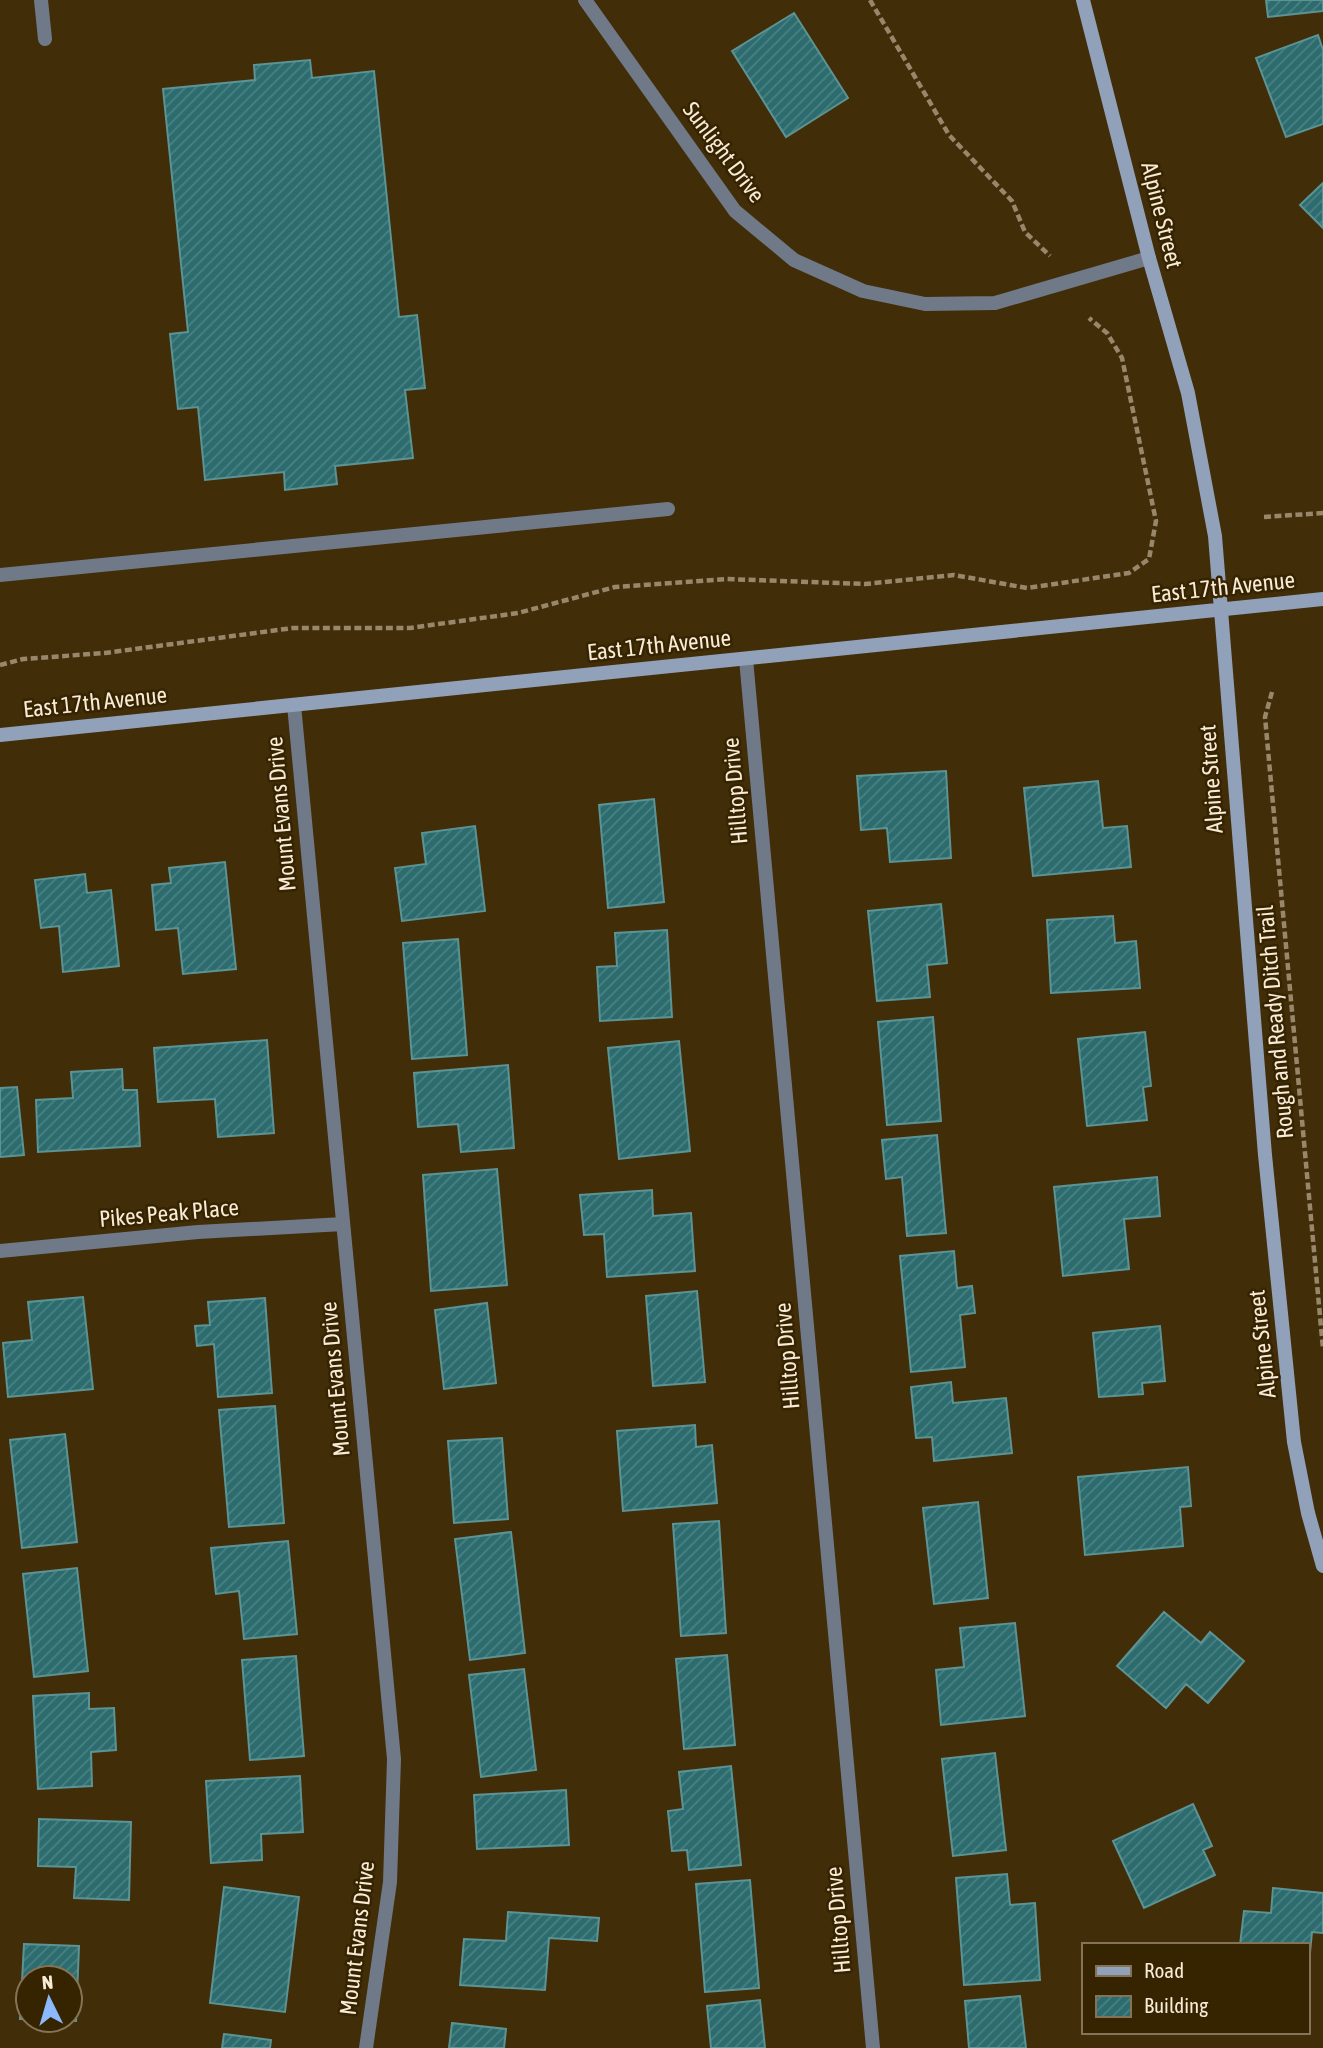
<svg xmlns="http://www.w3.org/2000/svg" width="1323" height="2048" font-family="'Asap Condensed',sans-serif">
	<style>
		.building { fill: url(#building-hatch); stroke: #5c9394; stroke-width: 2 }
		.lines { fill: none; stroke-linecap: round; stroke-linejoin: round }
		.path { stroke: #98876b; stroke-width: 4.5; stroke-dasharray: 7 3.5; stroke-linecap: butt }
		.lane { stroke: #6f7988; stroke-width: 14 }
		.street { stroke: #6f7988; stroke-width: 14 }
		.secondary { stroke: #91a1b9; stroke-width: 14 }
		.labels { text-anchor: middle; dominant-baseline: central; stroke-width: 5; stroke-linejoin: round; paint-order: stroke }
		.street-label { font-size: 23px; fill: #f8ebd7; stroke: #362300 }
	</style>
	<defs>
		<pattern id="building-hatch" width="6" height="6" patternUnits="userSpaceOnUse" patternTransform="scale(1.75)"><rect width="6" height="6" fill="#2c6c6e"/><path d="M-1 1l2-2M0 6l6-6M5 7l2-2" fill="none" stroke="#4b8182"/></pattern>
	</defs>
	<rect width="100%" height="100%" fill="#412d08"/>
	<path class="building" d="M1266,0H1323V11L1268,17Z
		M794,13L848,98L786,137L732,51Z
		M1318,35L1323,50V124L1286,137L1256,58Z
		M310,60L312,78L374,71L399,317L417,315L425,388L405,390L413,458L335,466L337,484L285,490L284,472L205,480L198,407L178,409L170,334L188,332L163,89L255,80L254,65Z
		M1323,183V228L1300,205Z
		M946,771L951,858L890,862L887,828L861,830L857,776Z
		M1098,781L1103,828L1127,826L1131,867L1033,876L1024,788Z
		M654,799L664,902L608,908L599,805Z
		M475,826L485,911L402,921L395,868L426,864L422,833Z
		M225,862L236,969L183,974L178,928L156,930L152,885L171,883L169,868Z
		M85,874L87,893L111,890L119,966L63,972L59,926L41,928L35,880Z
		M941,904L947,963L927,965L930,997L877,1001L868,911Z
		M1113,916L1115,943L1136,941L1140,988L1051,993L1047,920Z
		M667,930L672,1017L600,1021L597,967L617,966L615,933Z
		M458,939L467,1055L412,1059L403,943Z
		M933,1017L941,1121L887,1125L878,1022Z
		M1145,1032L1151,1086L1143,1087L1147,1120L1087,1126L1078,1039Z
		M267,1040L274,1133L218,1137L215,1099L158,1102L154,1048Z
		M679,1041L690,1151L619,1159L608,1048Z
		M508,1065L514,1148L461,1152L458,1124L418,1127L414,1073Z
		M122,1069L123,1090H137L140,1146L38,1152L36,1100L73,1098L71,1072Z
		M17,1087L24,1155L0,1157V1088Z
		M937,1135L946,1233L907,1236L902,1177L886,1179L882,1140Z
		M497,1169L507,1285L431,1291L423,1175Z
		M1157,1177L1160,1216L1124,1219L1129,1269L1063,1276L1054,1187Z
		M652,1190L653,1216L691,1213L695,1271L607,1277L604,1234L584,1235L580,1195Z
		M954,1251L957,1288L972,1286L975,1313L960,1315L965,1367L911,1372L900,1256Z
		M697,1291L705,1382L653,1386L646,1296Z
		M83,1297L93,1389L8,1397L3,1343L32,1340L28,1302Z
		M265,1298L272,1393L218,1397L214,1344L197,1346L195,1326L210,1325L208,1302Z
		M487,1303L496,1383L444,1389L435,1310Z
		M1160,1326L1165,1381L1142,1383L1143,1394L1099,1397L1093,1333Z
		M951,1382L953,1403L1006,1398L1012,1453L934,1461L932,1437L916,1438L911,1387Z
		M275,1406L284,1523L229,1527L219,1410Z
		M695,1425L696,1447L712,1445L717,1503L623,1511L617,1431Z
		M65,1434L77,1542L22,1548L10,1440Z
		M502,1438L508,1519L454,1523L448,1441Z
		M1188,1467L1191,1506L1180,1507L1183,1546L1085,1555L1078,1477Z
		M978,1502L988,1598L934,1604L923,1508Z
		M719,1521L726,1633L681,1636L673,1524Z
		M511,1532L525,1653L470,1660L455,1539Z
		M288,1541L297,1634L244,1639L239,1591L216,1594L211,1548Z
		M77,1568L88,1671L34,1677L23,1574Z
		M1164,1612L1201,1643L1210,1632L1244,1661L1208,1703L1186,1684L1166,1708L1117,1666Z
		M1015,1623L1025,1716L941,1725L936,1670L964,1667L960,1628Z
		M727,1655L735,1745L684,1749L676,1659Z
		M296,1656L304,1756L250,1760L242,1660Z
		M524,1669L536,1770L481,1777L469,1675Z
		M89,1693V1709L114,1708L116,1750L91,1752L92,1786L38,1789L33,1696Z
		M995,1753L1006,1850L953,1856L942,1759Z
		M731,1766L741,1865L689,1870L687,1850L672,1851L668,1811L683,1809L679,1772Z
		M300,1776L303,1832L261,1834L262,1860L211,1863L206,1781Z
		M566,1790L569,1845L477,1849L474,1795Z
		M1193,1804L1212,1846L1203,1850L1215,1875L1144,1908L1113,1841Z
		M39,1819L131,1822L129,1900L74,1898L76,1867L38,1866Z
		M1007,1874L1010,1905L1035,1903L1040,1980L964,1985L956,1878Z
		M750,1880L759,1988L705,1992L696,1884Z
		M224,1887L299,1897L285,2012L210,2003Z
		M1273,1888L1323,1893V1933L1312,1932L1308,1974L1307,1945H1240L1244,1911L1271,1913Z
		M508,1912L599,1918L597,1941L549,1938L545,1990L460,1985L464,1939L506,1941Z
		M24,1944L79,1946L76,2021L48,2020H70V1978H28V2019H20Z
		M1020,1996L1026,2048H969L965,2001Z
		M760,2000L765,2048H711L707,2006Z
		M452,2023L506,2029L504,2048H449Z
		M224,2034L271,2040L270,2048H222Z"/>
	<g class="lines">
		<path class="path" d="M870,0L949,135L1012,201L1025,232L1050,256
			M1264,517L1323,513
			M0,665L23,659L105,653L293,628H410L518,613L615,587L727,579L865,584L954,575L1027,588L1129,573L1149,559L1156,521L1122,358L1107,333L1089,318
			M1272,692L1265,717L1323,1349"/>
		<path class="lane" d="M41,0L45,39
			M0,575L668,509"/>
		<path class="street" d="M585,0L735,211L794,260L863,291L925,304L995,303L1149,258
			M746,659L873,2048
			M294,705L394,1759L390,1882L366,2048
			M0,1251L198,1232L343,1224"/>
		<path class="secondary" d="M1083,0L1149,258L1188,393L1215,536L1265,1155L1294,1442L1308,1513L1323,1566
			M0,735L1323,599"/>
	</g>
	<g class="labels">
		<g class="street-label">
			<text transform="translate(724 152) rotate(53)">Sunlight Drive</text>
			<text transform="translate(1162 215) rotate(76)">Alpine Street</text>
			<text transform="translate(1223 587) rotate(-6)">East 17th Avenue</text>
			<text transform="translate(659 645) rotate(-6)">East 17th Avenue</text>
			<text transform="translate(95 702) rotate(-6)">East 17th Avenue</text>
			<text transform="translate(1211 779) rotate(-94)">Alpine Street</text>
			<text transform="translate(735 791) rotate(-95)">Hilltop Drive</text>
			<text transform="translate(281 814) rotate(-95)">Mount Evans Drive</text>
			<text transform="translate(1275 1022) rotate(-95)">Rough and Ready Ditch Trail</text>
			<text transform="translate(169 1213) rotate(-5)">Pikes Peak Place</text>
			<text transform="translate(1262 1344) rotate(-96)">Alpine Street</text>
			<text transform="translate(787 1356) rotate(-95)">Hilltop Drive</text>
			<text transform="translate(335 1379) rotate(-95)">Mount Evans Drive</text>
			<text transform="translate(838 1920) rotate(-95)">Hilltop Drive</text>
			<text transform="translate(357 1938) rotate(-83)">Mount Evans Drive</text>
		</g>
	</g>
	<rect x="1082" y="1943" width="228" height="91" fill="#362300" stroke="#847356" stroke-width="2"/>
	<rect x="1096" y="1966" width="35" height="10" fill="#91a1b9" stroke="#847356" stroke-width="2"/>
	<text x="1144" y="1978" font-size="21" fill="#f8ebd7">Road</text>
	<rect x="1096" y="1996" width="35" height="21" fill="url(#building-hatch)" stroke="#847356" stroke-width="2"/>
	<text x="1144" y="2013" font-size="21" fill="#f8ebd7">Building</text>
	<g transform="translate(49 1999) rotate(355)"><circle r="33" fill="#362300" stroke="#847356" stroke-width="2"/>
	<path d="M0-5L12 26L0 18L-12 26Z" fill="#8cb9fc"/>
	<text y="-10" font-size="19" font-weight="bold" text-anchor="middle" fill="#f8ebd7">N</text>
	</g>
</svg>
